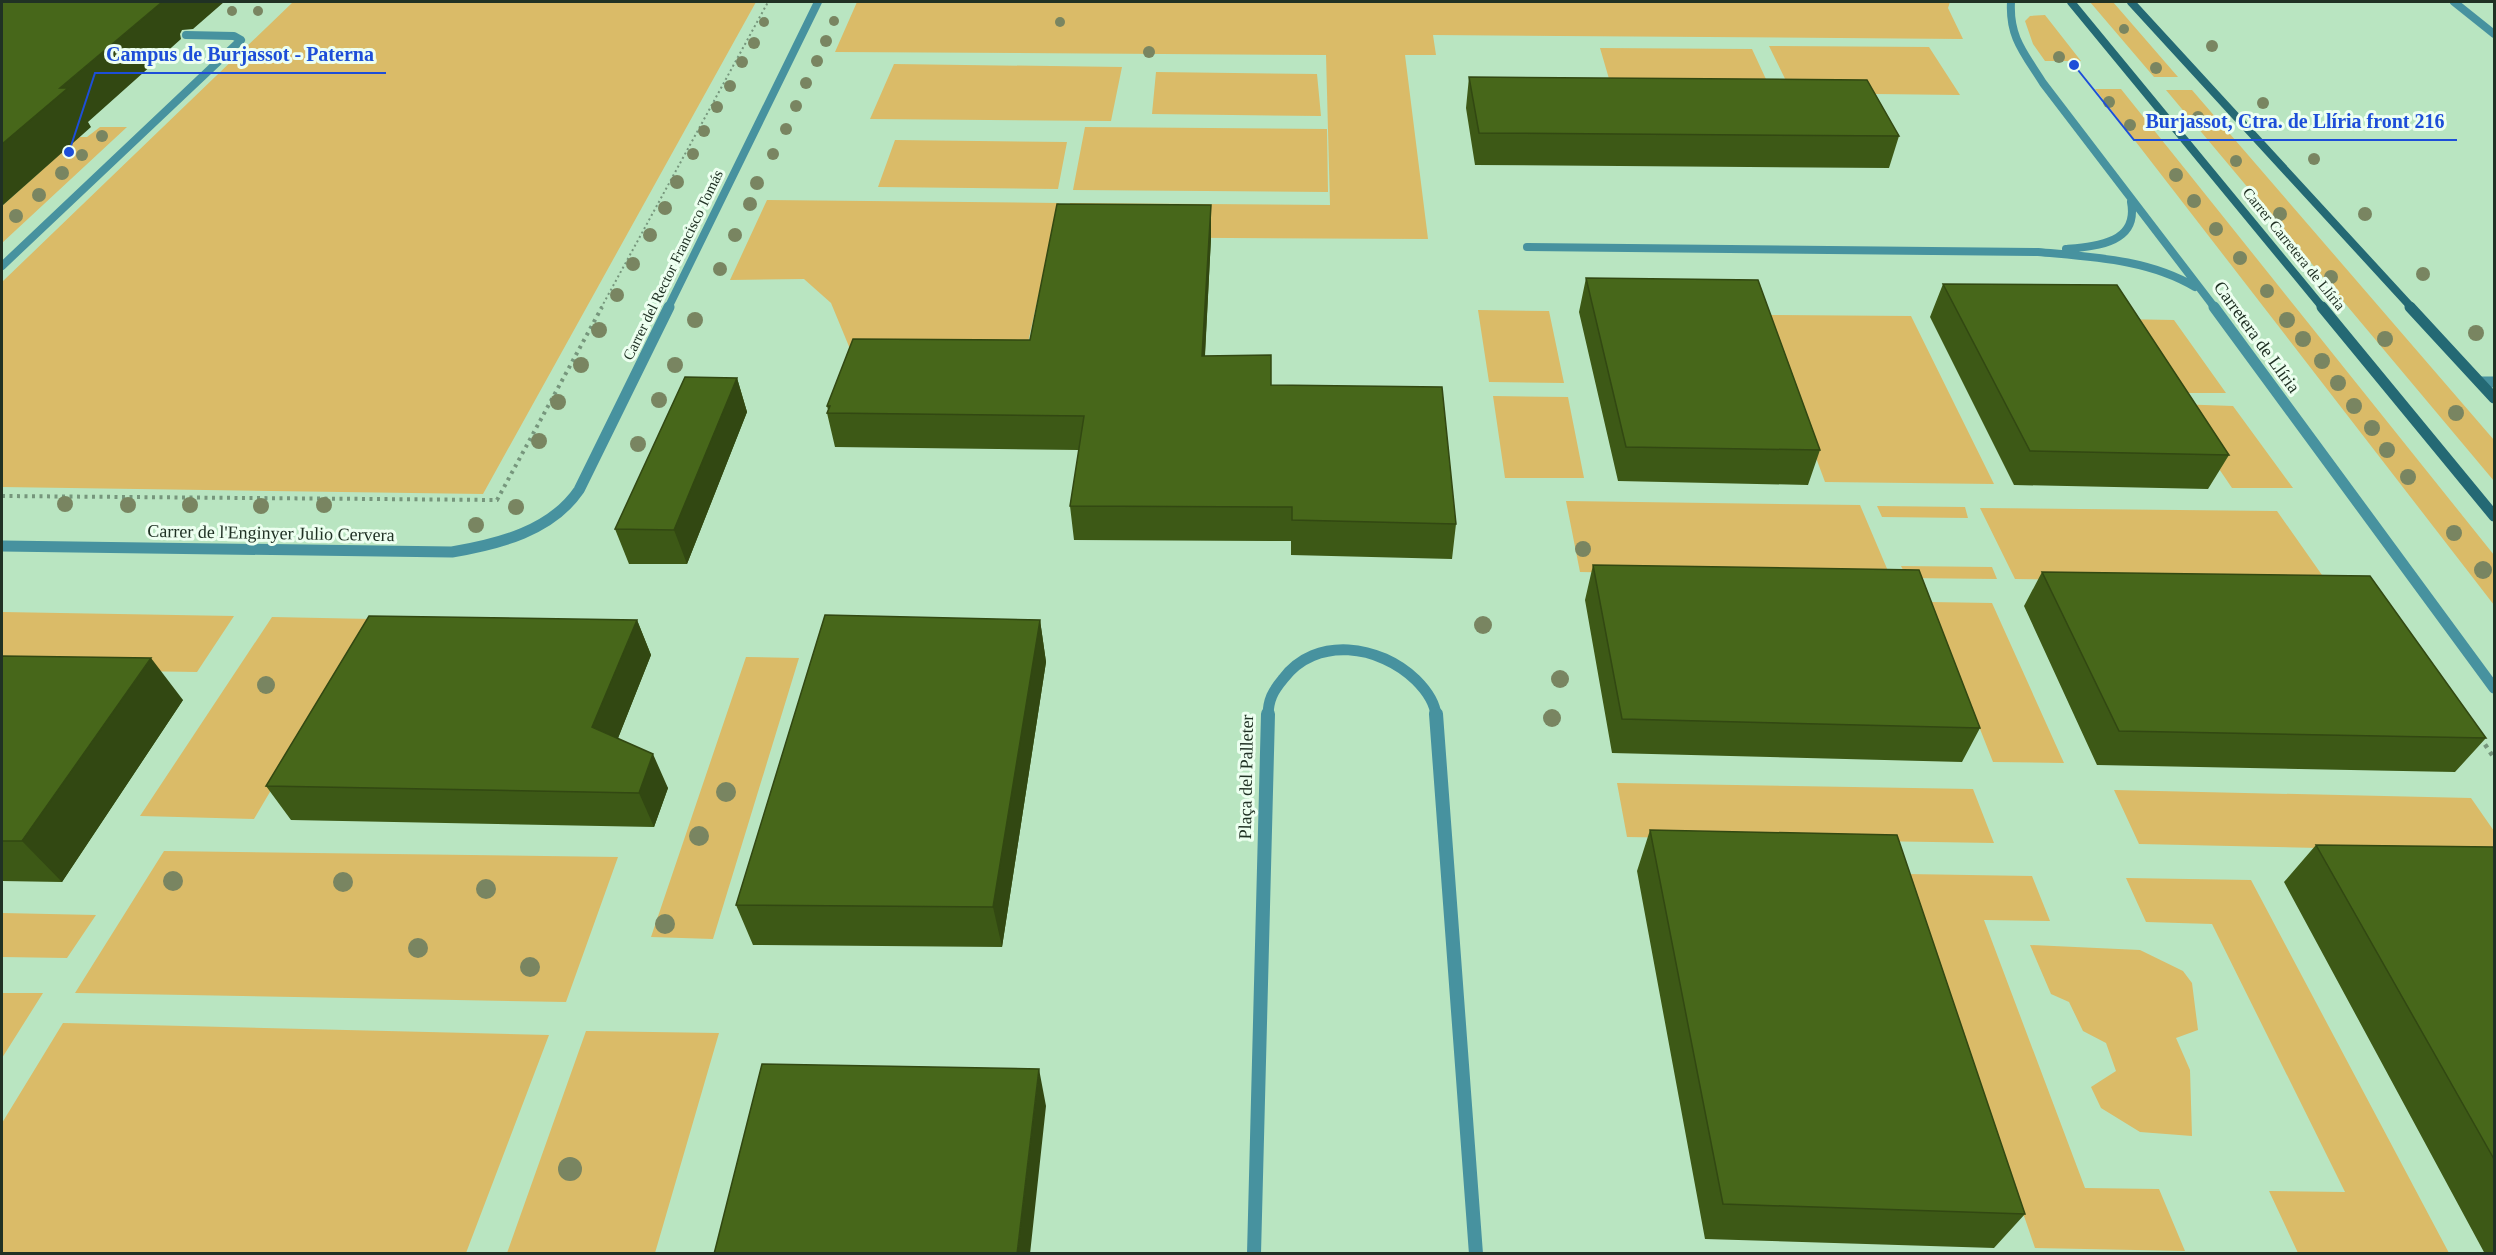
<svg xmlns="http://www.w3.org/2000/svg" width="2496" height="1255" font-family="Georgia,serif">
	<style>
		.green { fill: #dabb68 }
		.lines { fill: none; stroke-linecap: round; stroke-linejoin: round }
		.path-far2 { stroke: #76967c; stroke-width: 2; stroke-dasharray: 2 3; stroke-linecap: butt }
		.path-far1 { stroke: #76967c; stroke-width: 4; stroke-dasharray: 3 4.5; stroke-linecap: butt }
		.path { stroke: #76967c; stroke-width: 4.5; stroke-dasharray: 4 5; stroke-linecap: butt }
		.lane-far2 { stroke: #47929f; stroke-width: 8 }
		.lane-far1 { stroke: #47929f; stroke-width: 11 }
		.lane { stroke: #47929f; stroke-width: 14 }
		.street-far1 { stroke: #47929f; stroke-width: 8 }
		.street { stroke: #47929f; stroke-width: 11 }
		.secondary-far1 { stroke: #246974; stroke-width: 8 }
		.secondary { stroke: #246974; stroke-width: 11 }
		.tree { fill: #798561 }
		.wall { fill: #3d5916 }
		.shaded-wall { fill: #324812 }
		.building { fill: #47671a; stroke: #324812; stroke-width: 1.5 }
		.labels { text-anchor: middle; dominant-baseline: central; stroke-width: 6; stroke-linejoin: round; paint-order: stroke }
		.far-street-label { font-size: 15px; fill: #203124; stroke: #edfff0 }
		.street-label { font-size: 18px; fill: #203124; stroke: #edfff0 }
		.leader { fill: none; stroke: #1d4ed8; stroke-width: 2 }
		.callout-dot { fill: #1d4ed8; stroke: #edfff0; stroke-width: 2 }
		.callout-label { font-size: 20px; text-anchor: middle; font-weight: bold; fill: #1d4ed8; stroke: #edfff0; stroke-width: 6; stroke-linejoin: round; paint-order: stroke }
	</style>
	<rect width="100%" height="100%" fill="#b9e5c1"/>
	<path class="green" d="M293,2H756L483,494L2,487V282Z
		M857,2H1950L1948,8L1963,39L1433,35L1436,55H1405L1428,239L1061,237L1070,203L1330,205L1326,55L835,52Z
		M2090,2H2113L2178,77H2154Z
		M2045,15L2081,61H2045L2033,44L2025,21L2030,16Z
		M1769,46L1929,47L1960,95L1792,93Z
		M1600,48L1752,49L1771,90L1612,89Z
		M894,64L1122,67L1111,121L870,119Z
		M1156,72L1317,74L1321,116L1152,114Z
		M2095,89H2121L2494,555V605Z
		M2166,90H2192L2494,440V481Z
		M100,127H127L2,243V206L79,137H87Z
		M1085,127L1327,129L1328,192L1073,190Z
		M895,140L1067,142L1058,189L878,187Z
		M767,200L1059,203L1021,374L860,373L831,303L804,279L730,280Z
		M1478,310L1549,311L1564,383L1489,382Z
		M1763,315L1911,316L1994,484L1825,482Z
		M2119,319L2174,320L2226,393H2169Z
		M1493,396L1568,397L1584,478H1505Z
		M2175,404L2233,406L2293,488H2232Z
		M1566,501L1860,505L1891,578L1580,572Z
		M1877,506L1965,507L1968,518L1882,517Z
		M1980,508L2277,511L2329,585L2015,579Z
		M1901,566L1992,567L1997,579L1907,578Z
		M1930,602L1992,603L2064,763L1993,762Z
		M2,612L234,616L197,672L2,669Z
		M272,617L372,619L254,819L140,816Z
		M746,657L799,658L713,939L651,937Z
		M1617,783L1973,789L1994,843L1627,837Z
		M2114,790L2471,798L2494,831V852L2139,844Z
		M164,851L618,857L566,1002L75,993Z
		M1906,874L2032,876L2050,921L1984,920L2085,1188L2159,1189L2185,1251L2035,1248Z
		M2126,878L2251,880L2449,1253H2298L2269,1191L2345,1192L2212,924L2146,922Z
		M2,913L96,915L67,958L2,957Z
		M2030,945L2140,950L2183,971L2192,983L2198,1030L2176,1038L2190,1070L2192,1136L2140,1132L2101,1108L2091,1087L2116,1071L2106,1043L2083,1031L2069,1002L2051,994Z
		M2,993H43L2,1058Z
		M63,1023L549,1035L466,1253H2V1123Z
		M586,1031L719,1033L655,1253H507Z"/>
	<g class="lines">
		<path class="path-far2" d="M601,308L768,2"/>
		<path class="path-far1" d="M2,496L497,500L602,307"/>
		<path class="path" d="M2480,737L2494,758"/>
		<path class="lane-far2" d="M2,266L241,40L234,36L186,35"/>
		<path class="lane-far1" d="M1268,716C1268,700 1273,691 1283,679C1316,635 1380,645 1416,680C1426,690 1435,702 1436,716"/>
		<path class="lane" d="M1436,714L1476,1254
			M1254,1254L1268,714"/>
		<path class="street-far1" d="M2011,2C2009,38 2025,54 2043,83L2215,308
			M2454,2L2494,34
			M1527,247L2038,252C2091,257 2148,259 2195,287
			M2066,249C2097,246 2139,243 2131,202
			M668,308L818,2"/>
		<path class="street" d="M2214,307L2494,688
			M2480,382H2494
			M2,546L452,552C499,544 551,531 579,490L669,307"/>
		<path class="secondary-far1" d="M2071,2L2323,308
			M2131,2L2412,308"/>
		<path class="secondary" d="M2322,307L2494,516
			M2410,307L2494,398"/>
	</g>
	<g class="tree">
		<circle cx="232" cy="11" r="5"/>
		<circle cx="258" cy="11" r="5"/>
		<circle cx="834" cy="21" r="5"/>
		<circle cx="764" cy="22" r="5"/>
		<circle cx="1060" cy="22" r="5"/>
		<circle cx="2124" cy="29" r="5"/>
		<circle cx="826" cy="41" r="6"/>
		<circle cx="754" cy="43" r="6"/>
		<circle cx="2212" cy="46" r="6"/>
		<circle cx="1149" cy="52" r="6"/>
		<circle cx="2059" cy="57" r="6"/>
		<circle cx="817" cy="61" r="6"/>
		<circle cx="742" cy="62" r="6"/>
		<circle cx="2156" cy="68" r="6"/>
		<circle cx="806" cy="83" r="6"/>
		<circle cx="730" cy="86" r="6"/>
		<circle cx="2109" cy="102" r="6"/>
		<circle cx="2263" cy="103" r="6"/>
		<circle cx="796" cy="106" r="6"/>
		<circle cx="717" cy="107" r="6"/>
		<circle cx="2198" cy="117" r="6"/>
		<circle cx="2130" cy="125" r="6"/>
		<circle cx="786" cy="129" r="6"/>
		<circle cx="704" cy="131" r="6"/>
		<circle cx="102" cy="136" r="6"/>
		<circle cx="693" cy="154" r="6"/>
		<circle cx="773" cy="154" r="6"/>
		<circle cx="82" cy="155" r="6"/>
		<circle cx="2314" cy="159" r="6"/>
		<circle cx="2236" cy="161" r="6"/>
		<circle cx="62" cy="173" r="7"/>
		<circle cx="2176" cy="175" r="7"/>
		<circle cx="677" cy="182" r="7"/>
		<circle cx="757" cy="183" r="7"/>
		<circle cx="39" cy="195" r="7"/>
		<circle cx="2194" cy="201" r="7"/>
		<circle cx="750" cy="204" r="7"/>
		<circle cx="665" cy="208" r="7"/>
		<circle cx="2280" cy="214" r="7"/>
		<circle cx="2365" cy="214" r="7"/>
		<circle cx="16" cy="216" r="7"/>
		<circle cx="2216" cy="229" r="7"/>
		<circle cx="650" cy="235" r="7"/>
		<circle cx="735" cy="235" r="7"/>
		<circle cx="2240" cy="258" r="7"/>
		<circle cx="633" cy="264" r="7"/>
		<circle cx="720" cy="269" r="7"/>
		<circle cx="2423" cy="274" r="7"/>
		<circle cx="2331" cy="277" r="7"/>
		<circle cx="2267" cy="291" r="7"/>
		<circle cx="617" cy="295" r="7"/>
		<circle cx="695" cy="320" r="8"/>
		<circle cx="2287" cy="320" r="8"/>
		<circle cx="599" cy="330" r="8"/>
		<circle cx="2476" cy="333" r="8"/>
		<circle cx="2303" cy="339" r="8"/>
		<circle cx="2385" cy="339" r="8"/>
		<circle cx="2322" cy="361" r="8"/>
		<circle cx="581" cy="365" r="8"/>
		<circle cx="675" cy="365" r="8"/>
		<circle cx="2338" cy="383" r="8"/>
		<circle cx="659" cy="400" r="8"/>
		<circle cx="558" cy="402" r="8"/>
		<circle cx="2354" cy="406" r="8"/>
		<circle cx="2456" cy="413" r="8"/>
		<circle cx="2372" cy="428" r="8"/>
		<circle cx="539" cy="441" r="8"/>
		<circle cx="638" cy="444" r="8"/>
		<circle cx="2387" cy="450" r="8"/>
		<circle cx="2408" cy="477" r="8"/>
		<circle cx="65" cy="504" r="8"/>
		<circle cx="128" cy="505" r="8"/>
		<circle cx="190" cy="505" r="8"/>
		<circle cx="324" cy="505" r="8"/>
		<circle cx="261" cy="506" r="8"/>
		<circle cx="516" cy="507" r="8"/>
		<circle cx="476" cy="525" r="8"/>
		<circle cx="2454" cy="533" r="8"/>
		<circle cx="1583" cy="549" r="8"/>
		<circle cx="2483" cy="570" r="9"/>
		<circle cx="1483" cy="625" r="9"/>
		<circle cx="1560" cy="679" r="9"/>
		<circle cx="266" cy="685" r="9"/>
		<circle cx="1552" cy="718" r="9"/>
		<circle cx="726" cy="792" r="10"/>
		<circle cx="699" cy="836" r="10"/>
		<circle cx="173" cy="881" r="10"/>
		<circle cx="343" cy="882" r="10"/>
		<circle cx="486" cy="889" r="10"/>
		<circle cx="665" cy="924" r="10"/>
		<circle cx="418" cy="948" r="10"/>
		<circle cx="530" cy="967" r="10"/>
		<circle cx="570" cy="1169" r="12"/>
	</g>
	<path class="wall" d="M1469,77L1899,136L1889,168L1475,165L1466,108Z
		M1211,205V238L1205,356L1271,385L1456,524L1452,559L1291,555V541L1074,540L1070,506L1079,450L835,447L827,413L828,410L827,406L1030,340Z
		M1586,278L1820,450L1808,485L1618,481L1579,312Z
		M1943,284L2229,455L2208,489L2014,485L1930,317Z
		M737,378L747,412L687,564H629L615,529Z
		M1593,565L1980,728L1962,762L1612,753L1585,600Z
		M2042,572L2486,738L2455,772L2097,765L2024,606Z
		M637,620L651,655L618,738L668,788L654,827L291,820L266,786Z
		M1040,620L1046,662L1002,947L753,945L736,905Z
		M2,656L183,700L62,882L2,881Z
		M1650,830L2025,1214L1994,1248L1705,1239L1637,871Z
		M2316,845L2494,847V1254H2485L2284,882Z"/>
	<path class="shaded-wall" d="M162,2H224L193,29L182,30L180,34L181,39L88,122L91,127L2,206V144L60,88Z
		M1211,205V238L1203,390L1202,356Z
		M737,378L747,412L687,564L674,530Z
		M637,620L651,655L609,761L592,727Z
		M1040,620L1046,662L1002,947L993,907Z
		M151,658L183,700L62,882L22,841Z
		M653,754L668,788L654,827L639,793Z
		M1039,1069L1046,1106L1030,1254H1017Z"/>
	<path class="building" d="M2,2H162L60,88H68L2,144Z
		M1469,77L1867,80L1899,136L1479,133Z
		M1057,204L1211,205L1202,356L1271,355V385L1442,387L1456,524L1292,520V507L1070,506L1084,416L827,413L830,406H827L853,339L1030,340Z
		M1586,278L1758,280L1820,450L1626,447Z
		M1943,284L2117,285L2229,455L2030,451Z
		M685,377L737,378L674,530L615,529Z
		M1593,565L1919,570L1980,728L1622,719Z
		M2042,572L2370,576L2486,738L2119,731Z
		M825,615L1040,620L993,907L736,905Z
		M369,616L637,620L592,727L653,754L639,793L266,786Z
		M2,656L151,658L22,841H2Z
		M1650,830L1897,835L2025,1214L1723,1204Z
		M2316,845L2494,847V1159Z
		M762,1064L1039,1069L1017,1254H714Z"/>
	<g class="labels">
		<g class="far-street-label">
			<text transform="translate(2294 249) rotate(51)">Carrer Carretera de Llíria</text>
			<text transform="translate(673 265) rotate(-64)">Carrer del Rector Francisco Tomás</text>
		</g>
		<g class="street-label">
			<text transform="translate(2257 337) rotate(54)">Carretera de Llíria</text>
			<text transform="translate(271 533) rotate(1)">Carrer de l'Enginyer Julio Cervera</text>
			<text transform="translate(1246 777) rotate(-89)">Plaça del Palleter</text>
		</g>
	</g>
	<path class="leader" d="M69 152L95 73H386M2074 65L2134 140H2457"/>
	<g class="callout-dot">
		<circle cx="69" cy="152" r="6"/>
		<circle cx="2074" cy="65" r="6"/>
	</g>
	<g class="callout-label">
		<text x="240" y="61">Campus de Burjassot - Paterna</text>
		<text x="2295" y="128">Burjassot, Ctra. de Llíria front 216</text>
	</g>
	<rect width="2496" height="1255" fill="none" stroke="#203124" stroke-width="6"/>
</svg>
